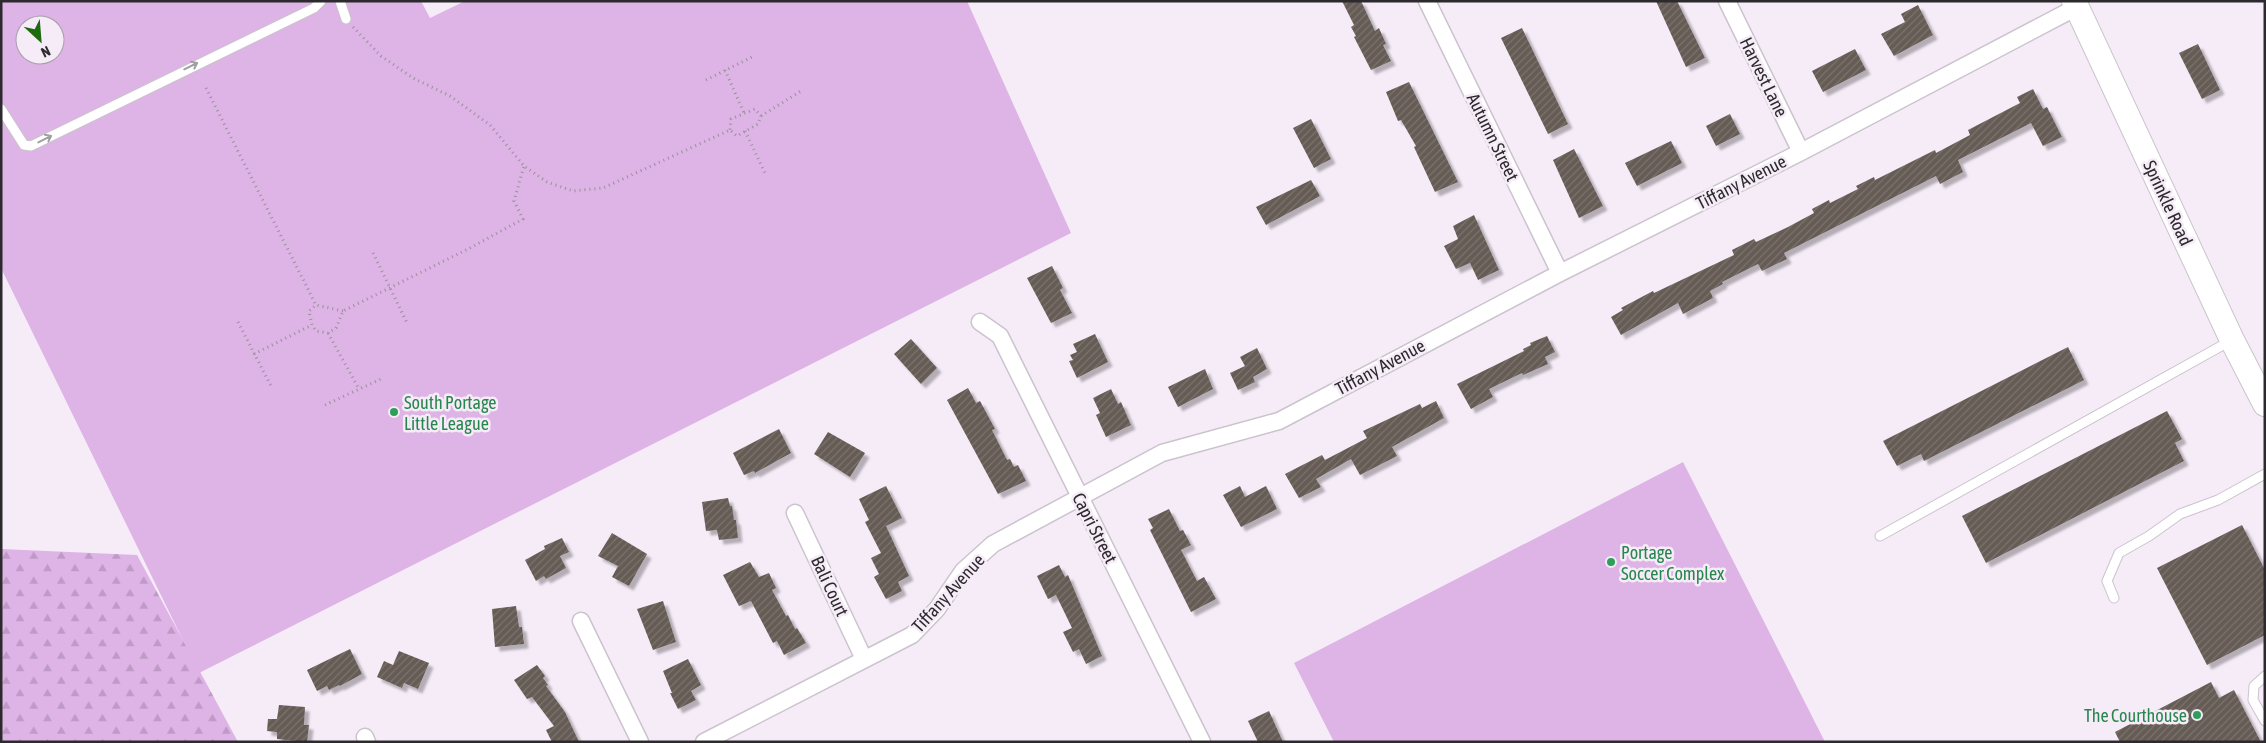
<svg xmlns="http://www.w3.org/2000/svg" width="2266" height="743" font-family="'Asap Condensed',sans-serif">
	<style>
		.forest { fill: url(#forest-firs) }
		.park { fill: #deb3e6; fill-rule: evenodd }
		.building { fill: url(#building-hatch); filter: url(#shadow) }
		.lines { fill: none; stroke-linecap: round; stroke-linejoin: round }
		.service-casing { stroke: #cbc3cd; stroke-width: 11 }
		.minor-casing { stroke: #cbc3cd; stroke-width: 19 }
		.secondary-casing { stroke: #cbc3cd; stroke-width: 26 }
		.path { stroke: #979199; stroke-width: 3; stroke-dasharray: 1 4; stroke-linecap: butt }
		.service { stroke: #fff; stroke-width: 9 }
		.minor { stroke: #fff; stroke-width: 16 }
		.secondary { stroke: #fff; stroke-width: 24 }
		.oneway { stroke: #a09fa1 }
		.leisure-dot { fill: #2e9e5b; stroke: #f5ecf7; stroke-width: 2 }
		.labels { text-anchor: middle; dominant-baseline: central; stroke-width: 5; stroke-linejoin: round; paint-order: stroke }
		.street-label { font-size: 18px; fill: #2d2a2e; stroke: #f5ecf7 }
		.leisure-label { font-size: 18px; fill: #27864d; stroke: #f5ecf7; text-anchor: start }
	</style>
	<defs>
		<pattern id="forest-firs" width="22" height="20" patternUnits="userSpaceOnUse" patternTransform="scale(1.25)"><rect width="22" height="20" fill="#deb3e6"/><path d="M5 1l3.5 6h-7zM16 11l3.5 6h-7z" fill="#bf9ac6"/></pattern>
		<pattern id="building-hatch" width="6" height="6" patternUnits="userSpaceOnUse" patternTransform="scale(1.25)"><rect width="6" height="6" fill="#655b54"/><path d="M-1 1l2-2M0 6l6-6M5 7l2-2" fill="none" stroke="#7c746f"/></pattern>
		<filter id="shadow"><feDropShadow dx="4.5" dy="4.5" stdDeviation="1" flood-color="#0004"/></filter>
	</defs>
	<rect width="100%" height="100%" fill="#f5ecf7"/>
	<path class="forest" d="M1,549L137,555L238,742H1Z"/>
	<path class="park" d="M1,1H421L430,18L465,1H967L1071,233L199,673L1,268ZM25,25H55V55H25Z
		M1683,462L1825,742H1334L1294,663Z"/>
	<path class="building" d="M1342,1H1361L1375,31L1379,28L1386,44L1383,45L1391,61L1371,70L1354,37L1356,36L1351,27L1354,25Z
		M1656,1H1677L1705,58L1686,67Z
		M1918,5L1933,35L1894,56L1881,34L1905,22L1901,14Z
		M1522,28L1568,124L1548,134L1501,38Z
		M2198,44L2220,90L2202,99L2179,53Z
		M1855,49L1866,70L1823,92L1812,71Z
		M1409,82L1458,182L1435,192L1414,147L1416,146L1401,120L1398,121L1386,92Z
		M2033,89L2043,109L2047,107L2062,137L2043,146L2031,123L1958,160L1963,172L1940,184L1936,176L1784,253L1787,259L1762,271L1758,264L1722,282L1723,284L1710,291L1713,298L1683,314L1678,303L1621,335L1611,317L1623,310L1621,308L1653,291L1654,293L1734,255L1732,250L1754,239L1756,242L1788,227L1814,213L1812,209L1829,200L1830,203L1858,189L1856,186L1874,177L1875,180L1935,150L1936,153L1970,135L1968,130L2020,103L2017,97Z
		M1730,114L1740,134L1716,146L1706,126Z
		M1311,119L1331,159L1314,168L1293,128Z
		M1671,141L1682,163L1637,186L1625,163Z
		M1574,149L1603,206L1579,218L1553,160Z
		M1311,180L1320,196L1266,225L1256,207Z
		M1474,215L1499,270L1478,280L1470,263L1456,269L1444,246L1458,239L1453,226Z
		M1052,266L1063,288L1060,290L1072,313L1051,323L1027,278Z
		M1095,334L1108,362L1077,378L1069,361L1073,360L1070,355L1077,352L1073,344Z
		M1547,336L1555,352L1545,357L1548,364L1523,375L1522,373L1489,389L1493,397L1471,409L1457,384L1524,351L1523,349L1531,345L1530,343Z
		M911,339L937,368L921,384L894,354Z
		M2068,347L2084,380L1924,461L1921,454L1897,466L1883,441Z
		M1257,348L1267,369L1253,377L1255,382L1238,390L1230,373L1245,366L1240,357Z
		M1205,369L1213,389L1178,407L1168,387Z
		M968,388L976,403L980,401L995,429L992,430L1007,460L1010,459L1014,467L1018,465L1026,481L998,494L947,400Z
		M1111,389L1118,404L1121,402L1131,425L1106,437L1096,415L1100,413L1093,398Z
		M1436,401L1444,418L1392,447L1397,456L1360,475L1351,459L1316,479L1321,487L1299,498L1285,474L1322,455L1325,460L1367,438L1363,431L1380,423L1420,404L1422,408Z
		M2167,411L2182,439L2175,443L2184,461L1986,563L1962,516Z
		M779,429L791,453L755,473L754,471L744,475L733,453Z
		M828,432L865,453L850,477L814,454Z
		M886,486L902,518L886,526L909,576L898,582L902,591L886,599L874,577L879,574L871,558L881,553L865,522L869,520L859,499Z
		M1240,486L1245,497L1266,486L1277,509L1241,527L1223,495Z
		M728,498L730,506H732L734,520H736L738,538L719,540L717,530L706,531L702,502Z
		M1169,509L1180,531L1183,530L1191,545L1181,550L1197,581L1204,577L1216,599L1191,612L1150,530L1153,528L1148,519Z
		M2242,525L2265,570V635L2207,665L2157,568Z
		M612,533L647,554L629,586L612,577L618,566L598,556Z
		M562,538L569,552L560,556L566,568L546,579L544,576L536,581L525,560L545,549L544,546Z
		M750,562L759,577L769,573L776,588L772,590L786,616L788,615L795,629L797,628L806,643L784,655L777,641L773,643L751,601L739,606L723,575Z
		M1059,565L1065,577L1068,575L1102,656L1086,664L1079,649L1073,652L1063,632L1072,628L1056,595L1048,599L1037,576Z
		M663,601L676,642L653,650L637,609Z
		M516,606L519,627H522L524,644L495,647L492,609Z
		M350,649L362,674L340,686L339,685L329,690L327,686L317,691L307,670Z
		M399,651L429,663L418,689L404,683L402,688L377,677L384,661L393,665Z
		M688,659L701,685L691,691L696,700L678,709L670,693H672L663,671Z
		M537,665L545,676L543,678L548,685L546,686L565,712L579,742H552L546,730L554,726L532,697L527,699L514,680Z
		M2211,682L2219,698L2234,690L2261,742H2120L2115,732Z
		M279,705L305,707L304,725H309L307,742L277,739V732L267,731L268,719H277Z
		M1269,711L1283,742H1258L1248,721Z"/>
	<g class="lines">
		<g class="service-casing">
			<path id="service" d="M340,1L346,19
				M1,109L24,145L31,146L314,8L321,1
				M1880,536L2232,340
				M2114,598L2107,581L2119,553L2149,536L2180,514L2218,500L2265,474
				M2265,676L2254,686L2253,700L2265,721"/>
		</g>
		<g class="minor-casing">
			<path id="minor" d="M1427,1L1560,273
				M1727,1L1801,152
				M980,322L1000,336L1202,742
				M795,513L864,659
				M581,621L640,742
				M365,737L367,742
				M704,742L912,635L937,609L963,571L993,544L1162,453L1279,421L1560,273L1801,152L2077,7"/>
		</g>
		<g class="secondary-casing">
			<path id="secondary" d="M2074,1L2232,340L2265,404"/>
		</g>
		<path class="path" d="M353,27L381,56L413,78L450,96L490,125L524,166L547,182L573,191L603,188L730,130L737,136L758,124L761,116L755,109L731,119L730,130
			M725,70L744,113
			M706,80L754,56
			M206,88L316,305
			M761,116L801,91
			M745,131L766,175
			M373,253L407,323
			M343,311L316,305L309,311L312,325L316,331L328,333L336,328L343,311L470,248L523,219L514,201L524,166
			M238,322L271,386
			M328,333L359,389
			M254,354L312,325
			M325,405L381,379"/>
		<use href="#service" class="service"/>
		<use href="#minor" class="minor"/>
		<use href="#secondary" class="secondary"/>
	</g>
	<defs><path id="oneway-shaft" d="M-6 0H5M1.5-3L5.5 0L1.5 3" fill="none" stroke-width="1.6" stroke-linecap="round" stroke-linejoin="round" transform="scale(1.25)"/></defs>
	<g class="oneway">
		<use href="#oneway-shaft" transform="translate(191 66) rotate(-26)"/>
		<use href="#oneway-shaft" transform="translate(45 139) rotate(-27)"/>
	</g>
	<g class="leisure-dot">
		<circle cx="394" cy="412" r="5"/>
		<circle cx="1611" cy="562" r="5"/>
		<circle cx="2197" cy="715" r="5"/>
	</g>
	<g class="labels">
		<g class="street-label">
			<text transform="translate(1764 77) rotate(64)">Harvest Lane</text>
			<text transform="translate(1493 137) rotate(64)">Autumn Street</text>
			<text transform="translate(1741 182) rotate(-27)">Tiffany Avenue</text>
			<text transform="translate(2168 203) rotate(65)">Sprinkle Road</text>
			<text transform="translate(1380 367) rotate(-28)">Tiffany Avenue</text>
			<text transform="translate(1095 528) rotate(63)">Capri Street</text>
			<text transform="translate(830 586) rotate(65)">Bali Court</text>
			<text transform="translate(948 593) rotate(-48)">Tiffany Avenue</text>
		</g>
		<g class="leisure-label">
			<text x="404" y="402">South Portage<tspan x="404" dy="21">Little League</tspan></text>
			<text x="1621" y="552">Portage<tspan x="1621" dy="21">Soccer Complex</tspan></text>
			<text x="2187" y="715" text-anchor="end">The Courthouse</text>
		</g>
	</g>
	<rect width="2266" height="743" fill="none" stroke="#2d2a2e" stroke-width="5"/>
	<g transform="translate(40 40) rotate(154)"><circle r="24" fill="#f5ecf7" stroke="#a59ea7"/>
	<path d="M0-4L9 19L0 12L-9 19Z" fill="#1d6b0e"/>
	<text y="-8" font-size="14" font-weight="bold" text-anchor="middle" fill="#2d2a2e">N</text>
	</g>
</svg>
